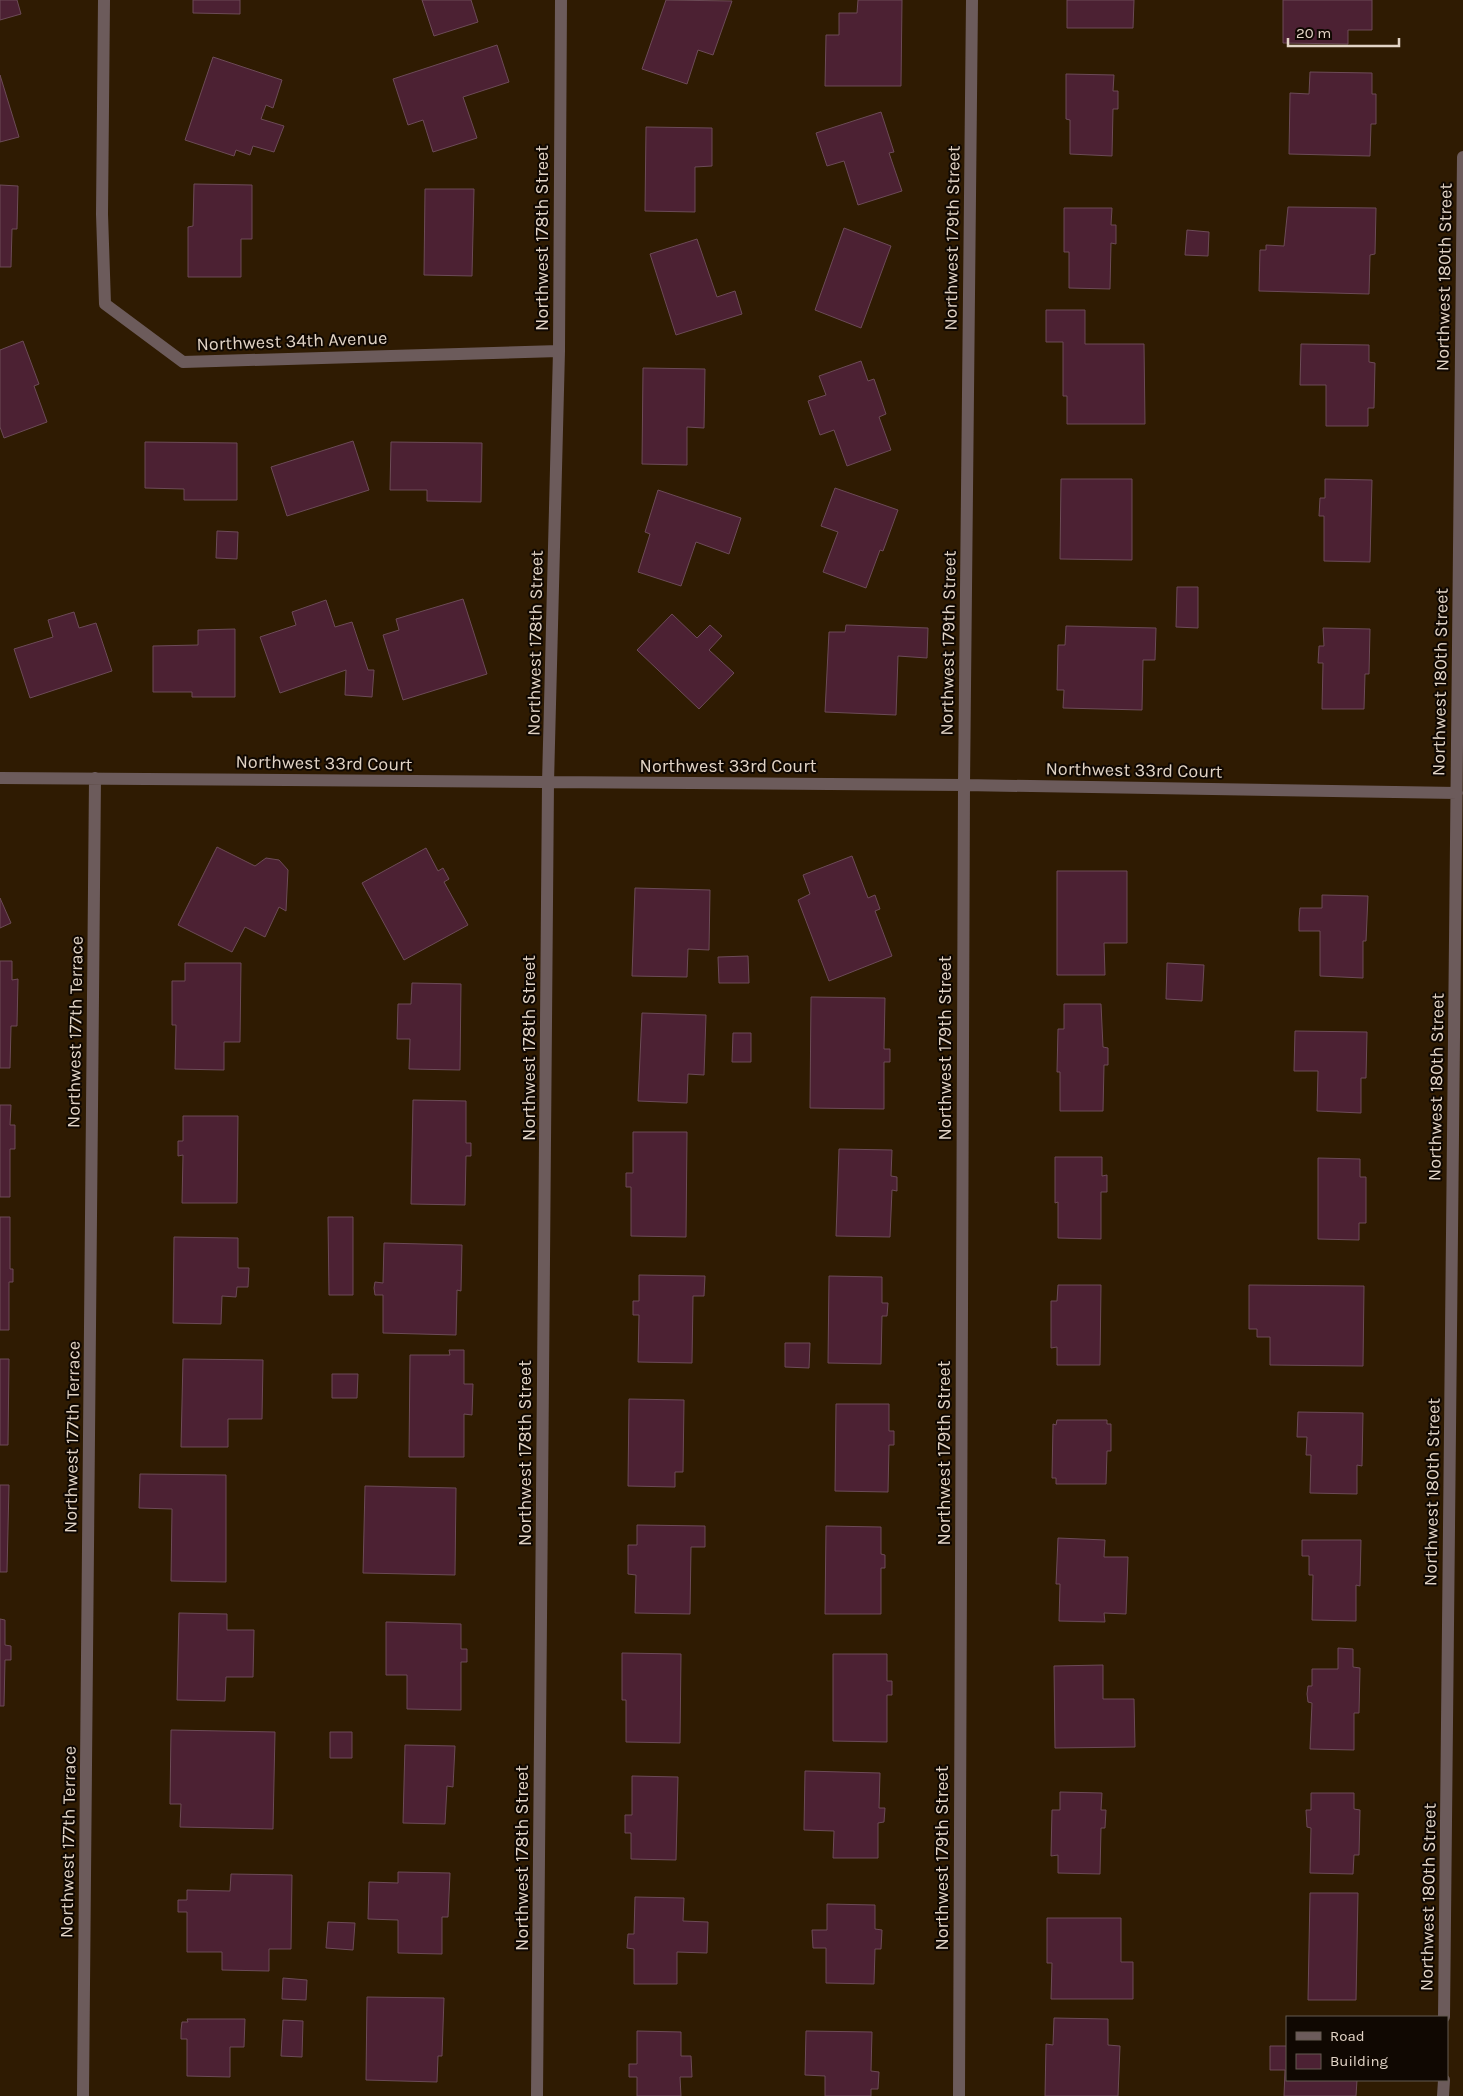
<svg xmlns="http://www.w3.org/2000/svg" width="1463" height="2096" font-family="Karla,sans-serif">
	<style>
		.building { fill: #4c2133; stroke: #6c4b57 }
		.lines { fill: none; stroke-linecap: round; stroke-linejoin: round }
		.minor { stroke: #6c5b5b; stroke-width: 12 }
		.labels { text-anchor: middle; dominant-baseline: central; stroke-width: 4; stroke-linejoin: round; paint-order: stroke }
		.street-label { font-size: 18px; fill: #e2d4c6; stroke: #100802 }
	</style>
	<rect width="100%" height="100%" fill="#2f1b02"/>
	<path class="building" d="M0,0H17L21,14L0,20Z
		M193,0H240V14L193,13Z
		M422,0H471L478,22L434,36Z
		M666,0L732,1L713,55L698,50L687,84L642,69Z
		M858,0H902L901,86H825L826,35H839V13H857Z
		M1067,0H1134L1133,28H1067Z
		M1283,0H1372V30H1348V44L1283,43Z
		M497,45L509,82L463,97L477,138L433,152L423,120L408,125L393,79Z
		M213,57L282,80L273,108L266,105L261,119L284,126L274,152L253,146L250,155L236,150L234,156L185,140Z
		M1310,72L1372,73V94H1376V124H1371L1370,156L1289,154L1290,93L1309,94Z
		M1066,74L1114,75L1113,91H1118V109H1113L1112,156L1070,154V120L1066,119Z
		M0,75L19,137L0,142Z
		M881,112L894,152L889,153L902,191L858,205L844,161L827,166L816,133Z
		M646,127L712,128V166L695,167V212L645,211Z
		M194,184L252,185V239H241V277H188V227L193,226Z
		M0,185L18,186L17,229H12L11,267H0Z
		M425,189H474L472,276L424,275Z
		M1288,207L1376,208L1375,254L1370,255L1369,294L1259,291L1260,250H1266V245L1284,246Z
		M1064,208H1112L1111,225H1116V244L1111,243L1110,289L1069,288V252H1064Z
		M844,228L891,246L861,328L815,310Z
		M1187,230L1209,232L1208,256L1185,255Z
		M697,239L717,297L735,291L742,314L676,335L650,254Z
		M1046,310H1085V344H1144L1145,424H1067V396H1063V342H1046Z
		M23,341L39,384L34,386L47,422L4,438L0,427V350Z
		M1301,344L1369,345V362L1375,363L1374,408H1368V426H1326V385H1300Z
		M861,361L868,381L874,379L886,414L879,417L891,450L847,466L834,430L820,435L808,401L826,395L819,376Z
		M643,368L705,369L704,428L687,427V465L642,464Z
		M353,441L369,490L287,516L271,467Z
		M145,442L237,443V500H184V489L145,488Z
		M391,442L482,443L481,502L427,501V490H390Z
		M1061,479H1132V560L1060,559Z
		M1325,479L1372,480L1370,562L1324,561V516H1319L1320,498H1325Z
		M835,488L898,510L883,551L880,550L866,588L823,572L838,532L821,526Z
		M658,490L741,518L729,554L696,542L681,586L638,572L650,534L645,532Z
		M217,531L238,532L237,559L216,558Z
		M1177,587H1198V628L1176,627Z
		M463,599L487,674L403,700L383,635L399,630L396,619Z
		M326,600L335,627L352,622L368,670H374L372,697L345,695L346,670L280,693L260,637L296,625L292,612Z
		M74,612L79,628L96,623L112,671L30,698L14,649L53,637L48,620Z
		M672,614L697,638L710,625L722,636L709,650L734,673L699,709L637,650Z
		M846,625L928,628L927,658L898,656L896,715L825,712L829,632H845Z
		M1066,626L1156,628L1155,660H1143L1142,710L1063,708L1064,690H1057L1058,645H1065Z
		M1323,628L1370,629L1369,674H1365L1364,709H1322L1323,663H1318L1319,646H1324Z
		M235,629V697H192V692H153V646L198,645V630Z
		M217,847L255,866L266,858L279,860L288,870L286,911L279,907L265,937L245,927L232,952L178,925Z
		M426,848L438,871L443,868L449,879L444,882L468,925L404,960L362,883Z
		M852,856L868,898L875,895L880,909L875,911L892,956L829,981L798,900L810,894L803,875Z
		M1057,871H1127V943H1104L1105,975H1057Z
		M635,888L710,890L709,950L688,949L687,977L632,976Z
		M1322,895L1368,896L1366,941H1363V978L1320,976V931H1299V919L1300,908H1322Z
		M0,898L11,923L0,928Z
		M748,956L749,983H719L718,957Z
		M0,961H12V980L18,979L17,1026H11L10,1068H0Z
		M185,963H241L240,1042H224V1070L175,1069L176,1025H172V981H185Z
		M1167,963L1204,965L1202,1001L1166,999Z
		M412,983L461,984L460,1070L409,1069L410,1039H397L398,1004H411Z
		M811,997L885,998L884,1049H890V1062H884V1109L810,1108Z
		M1064,1004H1101L1103,1047L1108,1048V1065H1104L1103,1111H1060V1072H1057L1058,1029H1064Z
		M642,1013L706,1015L704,1075L688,1074L687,1103L638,1101Z
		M1295,1031L1367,1032L1366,1078H1361V1113L1317,1111L1318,1071H1294Z
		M733,1033H751V1062H732Z
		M413,1100L466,1101V1143H471V1156H466L465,1205L411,1204Z
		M0,1105H11L10,1125H15V1149H10V1197H0Z
		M183,1116H238L237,1203H182L183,1155L178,1156V1141H183Z
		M633,1132H687L686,1237L631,1236V1187H626V1173H633Z
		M839,1149L892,1150L891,1176L897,1177V1191L892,1190L890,1237L836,1236Z
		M1055,1157H1102V1176L1107,1175V1192H1101V1239L1058,1238V1202L1055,1203Z
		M1318,1158L1360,1159V1177H1366V1223H1359V1240L1318,1239Z
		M0,1217H10V1269H13V1282H9V1330H0Z
		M328,1217H353V1295H329Z
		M174,1237L238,1238V1268H249L248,1287H237L236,1297L222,1296L221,1324L173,1323Z
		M384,1243L462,1245L461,1291L457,1290L456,1335L383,1333V1295H375L374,1288L375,1282L383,1283Z
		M639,1275L705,1276L704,1296H693L692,1363L638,1362L639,1315H633V1301H639Z
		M829,1276L882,1277V1303H888L887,1316H882L881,1364L828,1363Z
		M1058,1285H1101L1100,1365H1057V1347L1051,1348V1301H1057Z
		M1249,1285L1364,1286L1363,1366L1270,1365V1337H1257V1329H1249Z
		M785,1343H810L809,1368L785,1367Z
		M449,1350H464V1384H473L472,1415L464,1414V1457H409L410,1355H450Z
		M0,1359H9L8,1445H0Z
		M183,1359L263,1360L262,1419H228V1447H181Z
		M332,1374H358L357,1398H332Z
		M629,1399L684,1400L683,1472H675V1487L628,1486Z
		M836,1404H889V1431H894V1445H889L888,1492L835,1491Z
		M1298,1412L1363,1413L1362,1466L1357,1465V1494L1310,1493L1311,1455H1306L1307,1437H1297Z
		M1057,1420H1107V1424H1111V1451H1107L1106,1484H1056V1478H1052L1053,1424L1056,1425Z
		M140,1474L226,1475V1582L171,1581L172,1509L139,1508Z
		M0,1485H9L7,1572H0Z
		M365,1486L456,1488L455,1575L363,1573Z
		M637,1525L705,1526V1547H691L690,1614L635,1613L636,1575L628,1574V1545H637Z
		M826,1526L881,1527V1554L885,1555V1568H881V1614H825Z
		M1058,1538L1105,1540L1104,1557H1128L1126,1614L1104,1613L1105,1622L1059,1621L1060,1584H1056Z
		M1302,1540H1361L1360,1586L1356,1585V1621L1312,1620L1313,1575H1309V1556H1302Z
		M179,1613L227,1614V1630H254L253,1677H226L225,1701L177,1700Z
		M0,1619L5,1620V1645L11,1646V1660H5L4,1706H0Z
		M386,1622L461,1624V1649H467V1662H461V1710L407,1709V1675H386Z
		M1338,1648L1353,1649V1667L1360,1668L1359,1713H1354V1750L1310,1749L1312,1703L1308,1702L1307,1694L1308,1686H1312V1669H1338Z
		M622,1653L681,1654L680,1743L626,1742V1700H622Z
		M833,1654H887V1681H892V1695H887V1742L833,1741Z
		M1103,1665V1699H1134L1135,1747L1055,1748L1054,1666Z
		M171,1730L275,1732L273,1829L180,1827L181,1804H170Z
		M330,1732H352V1758H330Z
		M405,1745L455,1746L453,1787L447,1786L445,1824L403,1823Z
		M805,1771L880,1773L879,1808H885L884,1822L878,1823V1858H833L834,1831L804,1830Z
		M632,1776L678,1777L676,1860L631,1859V1833H625V1815H632Z
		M1060,1792L1102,1793L1101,1810H1106L1105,1828H1101L1100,1874L1058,1873V1855L1051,1856L1052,1810H1060Z
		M1311,1793H1354V1809L1360,1810L1359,1855H1354L1353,1874L1310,1873L1311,1828L1307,1827L1306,1810H1311Z
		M398,1872L450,1873L448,1917H442V1954L398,1953V1920L368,1919L369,1882L398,1883Z
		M231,1874L292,1875L291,1949H269V1971L222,1970V1952H187V1912H178V1900H187V1890L230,1891Z
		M1310,1893H1358L1356,2000H1308Z
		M635,1897L684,1898L683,1921L708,1922L707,1953L677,1952V1984H634V1949L627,1948L628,1934H634Z
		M827,1904L875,1905V1929L882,1930L881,1949H875L874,1984L826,1983V1948H813L812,1930H827Z
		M1047,1918H1121V1962H1133V1999H1051L1052,1963H1047Z
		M328,1922L355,1923L353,1950L326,1948Z
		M283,1978L307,1980L306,2000L282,1999Z
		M367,1997L444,1998L442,2056H438L437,2082L366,2080Z
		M1054,2018L1108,2019V2045L1120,2046L1118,2096H1045L1046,2044L1053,2045Z
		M187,2019H245L244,2047H230V2077L187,2076V2039H181V2030L182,2022H188Z
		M283,2020L303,2021L302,2057L281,2056Z
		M637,2031L681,2032V2056H691L692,2077H680L681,2096H637V2077H629V2064H637Z
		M806,2031L872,2032L871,2071L879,2072L878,2089H871V2096H825V2076L805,2075Z
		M1270,2046H1287V2080H1357L1356,2096H1284L1285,2070H1270Z"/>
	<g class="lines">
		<path class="minor" d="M104,0L102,214L105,304L183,362L559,351
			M0,778L964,785L1457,793
			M1444,2017L1463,157
			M83,2096L95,778
			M537,2096L548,783L559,351L561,0
			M959,2096L964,785L972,0
			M1443,2096L1444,2080"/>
	</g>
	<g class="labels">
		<g class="street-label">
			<text transform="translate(542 238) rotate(-90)">Northwest 178th Street</text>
			<text transform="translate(952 238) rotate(-89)">Northwest 179th Street</text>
			<text transform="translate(1444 277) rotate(-89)">Northwest 180th Street</text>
			<text transform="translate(292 341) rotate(-2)">Northwest 34th Avenue</text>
			<text transform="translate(535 643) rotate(-89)">Northwest 178th Street</text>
			<text transform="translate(948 643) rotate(-89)">Northwest 179th Street</text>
			<text transform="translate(1440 682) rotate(-89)">Northwest 180th Street</text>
			<text transform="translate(324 763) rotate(1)">Northwest 33rd Court</text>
			<text x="728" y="766">Northwest 33rd Court</text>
			<text transform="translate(1134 770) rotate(1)">Northwest 33rd Court</text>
			<text transform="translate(75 1032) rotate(-89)">Northwest 177th Terrace</text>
			<text transform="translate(529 1048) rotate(-90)">Northwest 178th Street</text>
			<text transform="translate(945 1048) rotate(-90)">Northwest 179th Street</text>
			<text transform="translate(1436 1087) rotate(-89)">Northwest 180th Street</text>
			<text transform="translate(72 1437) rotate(-89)">Northwest 177th Terrace</text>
			<text transform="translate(525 1453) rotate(-90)">Northwest 178th Street</text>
			<text transform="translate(944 1453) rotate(-90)">Northwest 179th Street</text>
			<text transform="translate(1432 1492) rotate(-89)">Northwest 180th Street</text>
			<text transform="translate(68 1842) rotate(-89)">Northwest 177th Terrace</text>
			<text transform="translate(522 1858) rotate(-90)">Northwest 178th Street</text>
			<text transform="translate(942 1858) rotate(-90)">Northwest 179th Street</text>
			<text transform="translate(1428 1897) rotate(-89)">Northwest 180th Street</text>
		</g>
	</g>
	<rect x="1286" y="2016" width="162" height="65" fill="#100802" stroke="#645a50"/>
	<rect x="1296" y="2032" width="25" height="8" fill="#6c5b5b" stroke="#645a50"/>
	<text x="1330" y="2041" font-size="15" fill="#e2d4c6">Road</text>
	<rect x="1296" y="2054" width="25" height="15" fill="#4c2133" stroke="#645a50"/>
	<text x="1330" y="2066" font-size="15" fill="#e2d4c6">Building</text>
	<path d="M1288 38v8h111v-8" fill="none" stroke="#e2d4c6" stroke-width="2.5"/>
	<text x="1296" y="38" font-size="15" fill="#e2d4c6" stroke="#100802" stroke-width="4" paint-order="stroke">20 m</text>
</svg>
